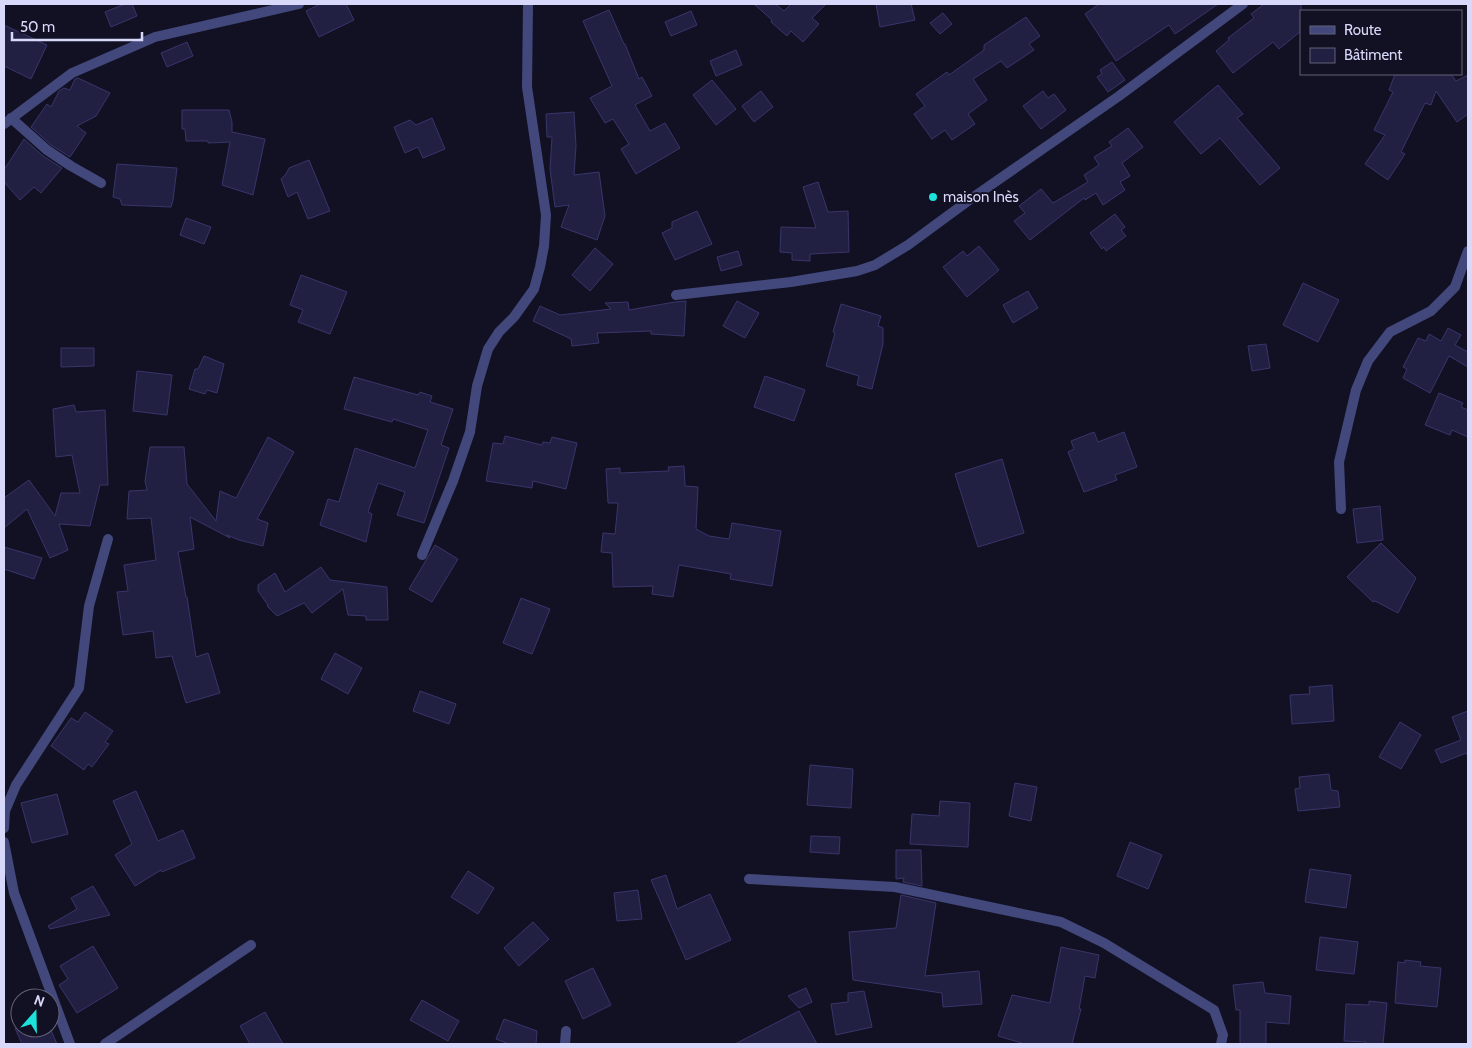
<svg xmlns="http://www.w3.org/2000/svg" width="1472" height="1048" font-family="Cabin,sans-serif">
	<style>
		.building { fill: #222042; stroke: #38356b }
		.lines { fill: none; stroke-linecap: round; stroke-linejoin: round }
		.street { stroke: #42487c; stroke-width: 10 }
		.poi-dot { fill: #1ce2db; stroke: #121123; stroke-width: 2 }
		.labels { text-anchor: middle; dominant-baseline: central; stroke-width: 4; stroke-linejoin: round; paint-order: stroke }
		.poi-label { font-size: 15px; fill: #d8d9fa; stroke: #121123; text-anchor: start }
	</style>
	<rect width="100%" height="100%" fill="#121123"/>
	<path class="building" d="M125,4H132L137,16L111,27L105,12Z
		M320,4H346L354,20L319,37L306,11Z
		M754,4H775L784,11L791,4H826L812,18L819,24L803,42L791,31L787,36L771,22L772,20Z
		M876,4H911L915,20L880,27Z
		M1099,4H1218L1175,34L1169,25L1116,61L1085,14Z
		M1264,4H1301V31L1279,49L1273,42L1233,73L1216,51L1229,40L1228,38L1254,18L1251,14Z
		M609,10L624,44H625L639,79L642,77L652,96L635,105L650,131L665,123L680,148L636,174L621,149L629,144L613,119L605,123L590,98L612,86L583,21Z
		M691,11L697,25L671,36L665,22Z
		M943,13L952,24L940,34L930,23Z
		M1026,17L1040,36L1029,44L1034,50L1007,68L1001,61L973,79L987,100L968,114L975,124L952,140L945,130L932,139L914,114L925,106L916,94L947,72L949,75L984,50V45Z
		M4,25L47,45L31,79L4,66Z
		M187,42L193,56L167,67L161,53Z
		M736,50L742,65L716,76L710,61Z
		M1112,62L1125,80L1108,92L1097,77L1102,74L1100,70Z
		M1395,74H1451L1456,81L1468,75V114L1457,122L1436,91L1431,105L1425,103L1401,152L1405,154L1388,180L1365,164L1385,135L1374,130L1393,92L1389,90Z
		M78,78L110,93L96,116L77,126L86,133L70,157L51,145L31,127L47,104L51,107L59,91L64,88L70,90L75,79Z
		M712,80L736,109L716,125L693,95Z
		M1218,85L1243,114L1237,118L1280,168L1260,185L1220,138L1201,154L1174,122Z
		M761,91L773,107L754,122L742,106Z
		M1043,91L1048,98L1054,94L1066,110L1041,129L1023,106Z
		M182,110H229L232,122V132L265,139L253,195L222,185L230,142L208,143V141H186L185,129H182Z
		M574,112L576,146L574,175L599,172L605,216L597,240L561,227L569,205L555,207L550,169L552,137H547L546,114Z
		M432,118L445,149L423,158L418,147L405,153L394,127L410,120L416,125Z
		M1128,128L1143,147L1122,163L1130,176L1120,182L1125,190L1103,205L1096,193L1085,200L1084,198L1030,240L1014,221L1025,213L1019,206L1041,189L1053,203L1088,182L1084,175L1099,165L1094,157L1112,146L1109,142Z
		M24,139L43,156L62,168L41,193L34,187L20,200L4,182V170Z
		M309,160L330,211L308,219L297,192L288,197L281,179L286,174L289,168Z
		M117,164L177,168L173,200L171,207L122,205L120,199L113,197Z
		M818,182L828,212L848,211L849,252L810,254V261L792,260V253L780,252L781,227L816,228L803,187Z
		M697,211L712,244L675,260L662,233L672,228V222Z
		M1115,214L1125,227L1121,230L1126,236L1106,251L1104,247L1102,249L1090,233Z
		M186,218L211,227L204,244L180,235Z
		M979,246L999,270L967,297L943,267L963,251L967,256Z
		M595,248L613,264L590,291L572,275Z
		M738,251L742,265L721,271L717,257Z
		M301,275L347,292L330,334L298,322L303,310L290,305Z
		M1303,283L1339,300L1318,342L1283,325Z
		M1028,291L1038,308L1013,323L1003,305Z
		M686,301L684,336L651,334V331L597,333L599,343L572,346L571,339L533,321L540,306L560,315L611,309L605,303L628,302L629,310L675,302Z
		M737,301L759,313L745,338L723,326Z
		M841,304L881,316L878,326L883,328V344L872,389L857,385L859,376L826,366L835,333L833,332Z
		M1448,328L1461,335L1455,345L1468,352V367L1449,356L1430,393L1403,378L1407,369L1403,367L1418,338L1426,341L1429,334L1441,341Z
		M1266,344L1270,368L1252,371L1248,346Z
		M61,348H94V366L61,367Z
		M204,356L224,364L217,393L207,390L205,394L189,389L195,369H198Z
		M137,371L172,375L167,415L133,411Z
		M765,376L805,390L794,421L754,407Z
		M354,377L418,395L420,392L432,396L430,402L453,409L441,445L449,448L424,523L397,515L405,492L378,483L368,512L372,514L366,542L320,525L328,499L339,502L355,448L415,468L428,430L393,419L392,422L344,409Z
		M1439,393L1463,403L1461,407L1468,410V437L1452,430L1450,435L1425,425Z
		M74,405L76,412L105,410L108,485H100L90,526L59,524L68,550L50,558L27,509L4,528V498L29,480L55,516L61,493H80L72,455L56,457L53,409Z
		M1094,432L1098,442L1124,432L1137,467L1115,475L1117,480L1084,492L1068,452L1074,449L1071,441Z
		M505,436L542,445L543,442L550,443L552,437L577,443L566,489L533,481L532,488L486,481L493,443L503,444Z
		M268,437L294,452L257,519L268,523L263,546L239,540L227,535L230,538L190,517L194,549L178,552L186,597H187L196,657L208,653L220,693L186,703L172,656L156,658L153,631L123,635L117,592L128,591L124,565L156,560L151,518L127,519L129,491L147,490L145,481L150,447H184L187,484L216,521L220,491L236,498Z
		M1002,459L1024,533L978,547L955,474Z
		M684,466L685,486L698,487L696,529L709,536L729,539L732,523L781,531L772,586L730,579L731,574L679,565L673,597L652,594L653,586L613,587L612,553L601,552L603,533L615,534L618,503H608L606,469L620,468V473L669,471L668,467Z
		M1380,506L1383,540L1357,543L1353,509Z
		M1381,543L1416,578L1398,613L1375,601L1373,602L1347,577Z
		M435,545L458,559L432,602L409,589Z
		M4,547L42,558L34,579L4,569Z
		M321,567L330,580L387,587L388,620H366V616L348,615L343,589L312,613L304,603L277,616L267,606L268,605L258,591V585L275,573L285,592Z
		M521,598L550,609L532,654L503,643Z
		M335,653L362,668L348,694L321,679Z
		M1332,685L1334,721L1292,724L1290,695L1310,694L1309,687Z
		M420,691L456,704L449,724L413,711Z
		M1468,711V756L1466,753L1441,763L1435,750L1461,740L1452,717Z
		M85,712L113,731L105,742L109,744L92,767L88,764L84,770L51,746L71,718L78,722Z
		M1400,722L1421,735L1401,769L1379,757Z
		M810,765L853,769L851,808L807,805Z
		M1329,774L1331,790L1338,791L1340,807L1298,811L1295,789L1300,788L1299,777Z
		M1015,783L1037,787L1031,821L1009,816Z
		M136,791L158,841L183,830L195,858L162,872L161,870L135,886L115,855L132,844L113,801Z
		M57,794L68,834L32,843L21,803Z
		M940,801L970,803L968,847L910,844L912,814L939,816Z
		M811,836L840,837L839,854L810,852Z
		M1130,842L1162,855L1148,889L1117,876Z
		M896,850H921L922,886L903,882L904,878L896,879Z
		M1310,869L1351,875L1346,908L1305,902Z
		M468,871L494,888L478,914L451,897Z
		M666,875L677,909L710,894L731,940L686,960L651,880Z
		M93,886L110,915L50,929L48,926L77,909L71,898Z
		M638,890L642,919L617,921L614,893Z
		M901,895L936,903L925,976L979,971L982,1004L943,1007L942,993L853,980L849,932L896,928Z
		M533,922L549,939L519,966L504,948Z
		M1320,937L1358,942L1354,974L1316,970Z
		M93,946L118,988L77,1013L59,985L68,979L60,966Z
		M1061,947L1099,955L1095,978L1085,976L1079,1009H1081L1072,1044H1025L998,1036L1012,995L1050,1003Z
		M1405,960L1421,962L1420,966L1441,968L1437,1007L1395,1003L1398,962L1405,963Z
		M593,968L611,1005L583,1019L565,981Z
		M1263,982L1265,993L1291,996L1289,1024L1266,1022V1044H1240V1010H1236L1233,985Z
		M806,988L812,1002L799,1008L788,996Z
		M864,991L872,1027L836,1035L831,1004L848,1002V993Z
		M422,1000L459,1021L448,1041L410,1020Z
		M1369,1001L1387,1003L1383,1044H1366V1042L1344,1041L1346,1004L1369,1005Z
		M799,1011L817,1044H735Z
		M265,1012L283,1044H250L240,1026Z
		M504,1019L537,1031L536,1044H509L496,1039Z
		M15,1028H50L57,1044H22Z"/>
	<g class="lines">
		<path class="street" d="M11,118L47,150L71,166L101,183
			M4,124L72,73L155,37L299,4
			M676,295L791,282L857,271L875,265L908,245L972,198L1119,96L1243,4
			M1341,509L1339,462L1356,390L1368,361L1390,332L1431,311L1455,287L1468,251
			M422,555L453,481L470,432L477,386L488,349L499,332L514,317L534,289L540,267L544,246L546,215L527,87L528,4
			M4,828L5,811L16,785L79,688L89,606L108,539
			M4,842L14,893L70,1044
			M749,879L895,887L1061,922L1104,943L1214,1010L1223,1035L1221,1044
			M105,1044L251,945
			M565,1044L566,1031"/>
	</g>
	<circle class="poi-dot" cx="933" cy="197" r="5"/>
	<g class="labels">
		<g class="poi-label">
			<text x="943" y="197">maison Inès</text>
		</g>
	</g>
	<rect width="1472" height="1048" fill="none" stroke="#d8d9fa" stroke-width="10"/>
	<rect x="1300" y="10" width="162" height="65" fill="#121123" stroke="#616179"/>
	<rect x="1310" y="26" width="25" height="8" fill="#42487c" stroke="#616179"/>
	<text x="1344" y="35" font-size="15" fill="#d8d9fa">Route</text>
	<rect x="1310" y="48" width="25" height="15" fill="#222042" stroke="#616179"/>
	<text x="1344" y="60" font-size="15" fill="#d8d9fa">Bâtiment</text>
	<g transform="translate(35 1013) rotate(20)"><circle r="24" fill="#121123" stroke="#616179"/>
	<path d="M0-4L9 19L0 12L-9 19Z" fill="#1ce2db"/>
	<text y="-8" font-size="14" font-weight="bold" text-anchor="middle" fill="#d8d9fa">N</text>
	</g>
	<path d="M12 32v8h130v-8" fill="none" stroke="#d8d9fa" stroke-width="2.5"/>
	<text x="20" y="32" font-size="15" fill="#d8d9fa" stroke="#121123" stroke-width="4" paint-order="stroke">50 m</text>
</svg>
